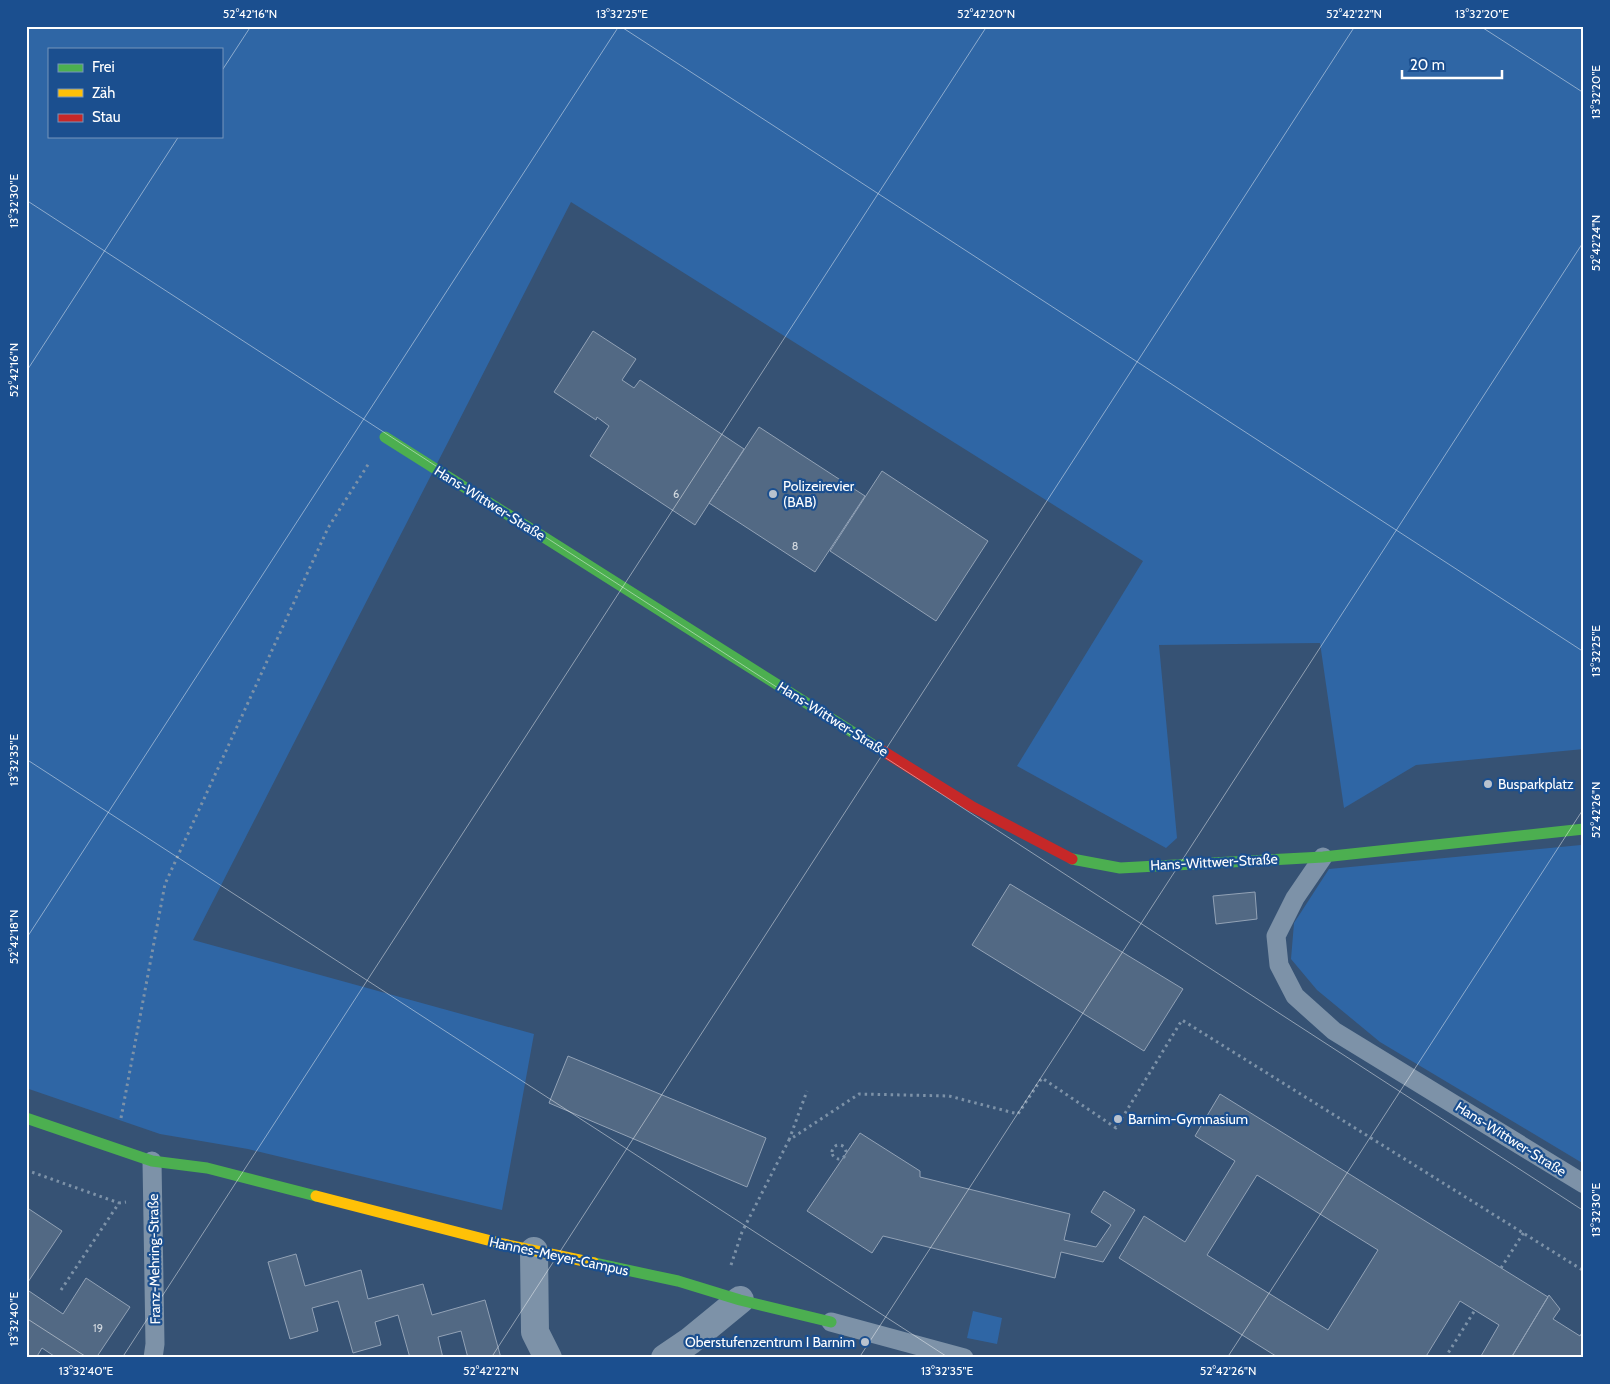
<svg xmlns="http://www.w3.org/2000/svg" width="1610" height="1384" font-family="Cabin,sans-serif">
	<style>
		.green { fill: #2f66a5; fill-rule: evenodd }
		.building { fill: #526984; stroke: #92a2b6; fill-rule: evenodd }
		.lines { fill: none; stroke-linecap: round; stroke-linejoin: round }
		.path { stroke: #7d92a8; stroke-width: 3; stroke-dasharray: 2.5 4; stroke-linecap: butt }
		.lane { stroke: #7d92a8; stroke-width: 19 }
		.street { stroke: #7d92a8; stroke-width: 28 }
		.fast { stroke: #4caf50; stroke-width: 11 }
		.slow { stroke: #ffc107; stroke-width: 11 }
		.jam { stroke: #c62828; stroke-width: 11 }
		.ticks { fill: none; stroke: #fff; stroke-width: 1; stroke-opacity: 0.45 }
		.poi-dot { fill: #b9c2ce; stroke: #1b4f8f; stroke-width: 2 }
		.labels { text-anchor: middle; dominant-baseline: central; stroke-width: 4.5; stroke-linejoin: round; paint-order: stroke }
		.number-label { font-size: 11px; fill: #d4dae0 }
		.poi-label { font-size: 14px; fill: #fff; stroke: #1b4f8f; text-anchor: start }
		.street-label { font-size: 14px; fill: #fff; stroke: #1b4f8f }
		.neatline { fill: none; stroke: #fff; stroke-width: 2 }
		.ticks-label { font-size: 12px; text-anchor: middle; fill: #fff }
	</style>
	<rect width="100%" height="100%" fill="#365274"/>
	<path class="green" d="M26,26H1584V749L1416,765L1344,808L1320,643L1159,645L1177,838L1166,848L1017,766L1143,561L571,202L193,940L534,1034L502,1210L248,1149L160,1134L26,1088ZM49,49H221V136H49Z
		M1581,845L1584,856V1164L1380,1042L1317,990L1291,959L1294,923L1329,869Z
		M973,1311L1002,1318L997,1344L967,1338Z"/>
	<path class="building" d="M593,331L636,359L622,380L634,388L640,380L744,449L695,525L590,456L609,426L597,417L596,420L554,392Z
		M759,427L865,496L815,572L709,503Z
		M882,471L988,541L936,621L830,551Z
		M1010,884L1183,989L1144,1051L972,945Z
		M1255,892L1257,919L1216,924L1213,896Z
		M568,1056L766,1138L747,1187L549,1103Z
		M1220,1094L1548,1297L1511,1358L1481,1356L1499,1325L1460,1301L1425,1358H1279L1119,1258L1144,1216L1185,1242L1235,1161L1195,1136ZM1257,1175L1378,1250L1328,1330L1207,1255Z
		M860,1133L920,1171V1177L1070,1214L1064,1240L1096,1247L1111,1225L1091,1212L1104,1191L1135,1210L1103,1262L1061,1252L1055,1278L883,1236L872,1253L807,1211Z
		M26,1207L62,1231L26,1285Z
		M296,1254L305,1286L361,1270L368,1299L423,1284L432,1315L485,1300L501,1358H468L461,1331L438,1337L443,1358H410L398,1315L375,1322L381,1345L353,1353L338,1301L312,1308L318,1331L290,1339L268,1262Z
		M86,1278L130,1307L96,1358H57L42,1348L36,1358H26V1289L63,1314Z
		M1549,1295L1560,1309L1553,1319L1580,1336L1584,1329V1358H1511Z"/>
	<g class="lines">
		<path class="path" d="M121,1118L165,884L328,528L369,463
			M789,1140L807,1091
			M832 1152a7 7 0 1 1 14 0a7 7 0 1 1-14 0Z
			M26,1170L119,1203
			M731,1265L742,1232L789,1140L859,1094L949,1096L1018,1114L1042,1078L1116,1128L1182,1020L1584,1271
			M1501,1268L1524,1232
			M61,1290L119,1203L126,1202
			M1445,1358L1475,1310"/>
		<path class="lane" d="M1323,857L1295,898L1276,936L1279,965L1295,996L1334,1031L1584,1184
			M152,1161L155,1344L153,1358
			M831,1322L964,1358"/>
		<path class="street" d="M534,1251L535,1332L548,1358
			M665,1358L690,1341L740,1300"/>
		<path class="fast" d="M385,437L881,750
			M1072,859L1120,868L1323,857L1584,829
			M26,1118L152,1161L207,1168L316,1196
			M594,1263L678,1281L740,1300L831,1322"/>
		<path class="slow" d="M316,1196L503,1244L594,1263"/>
		<path class="jam" d="M881,750L971,806L1072,859"/>
	</g>
	<path class="ticks" d="M620,26L1584,652M1480,26L1584,93M221,72L251,26M26,200L1584,1211M26,372L179,136M26,759L949,1358M26,939L619,26M26,1318L88,1358M122,1358L987,26M491,1358L1355,26M859,1358L1584,241M1227,1358L1584,808"/>
	<g class="poi-dot">
		<circle cx="773" cy="494" r="5"/>
		<circle cx="1488" cy="784" r="5"/>
		<circle cx="1118" cy="1119" r="5"/>
		<circle cx="865" cy="1342" r="5"/>
	</g>
	<g class="labels">
		<g class="number-label">
			<text x="676" y="494">6</text>
			<text x="795" y="546">8</text>
			<text x="98" y="1328">19</text>
		</g>
		<g class="poi-label">
			<text x="783" y="486">Polizeirevier<tspan x="783" dy="16">(BAB)</tspan></text>
			<text x="1498" y="784">Busparkplatz</text>
			<text x="1128" y="1119">Barnim-Gymnasium</text>
			<text x="855" y="1342" text-anchor="end">Oberstufenzentrum I Barnim</text>
		</g>
		<g class="street-label">
			<text transform="translate(490 503) rotate(32)">Hans-Wittwer-Straße</text>
			<text transform="translate(833 719) rotate(32)">Hans-Wittwer-Straße</text>
			<text transform="translate(1214 862) rotate(-3)">Hans-Wittwer-Straße</text>
			<text transform="translate(1511 1139) rotate(32)">Hans-Wittwer-Straße</text>
			<text transform="translate(559 1256) rotate(12)">Hannes-Meyer-Campus</text>
			<text transform="translate(154 1259) rotate(-91)">Franz-Mehring-Straße</text>
		</g>
	</g>
	<rect width="1610" height="1384" fill="none" stroke="#1b4f8f" stroke-width="55"/>
	<rect x="48" y="48" width="175" height="90" fill="#1b4f8f" stroke="#7695bc"/>
	<rect x="58" y="64" width="25" height="8" fill="#4caf50" stroke="#7695bc"/>
	<text x="92" y="72" font-size="15" fill="#ffffff">Frei</text>
	<rect x="58" y="89" width="25" height="8" fill="#ffc107" stroke="#7695bc"/>
	<text x="92" y="98" font-size="15" fill="#ffffff">Zäh</text>
	<rect x="58" y="114" width="25" height="8" fill="#c62828" stroke="#7695bc"/>
	<text x="92" y="122" font-size="15" fill="#ffffff">Stau</text>
	<path d="M1402 70v8h100v-8" fill="none" stroke="#ffffff" stroke-width="2.5"/>
	<text x="1410" y="70" font-size="15" fill="#ffffff" stroke="#1b4f8f" stroke-width="4" paint-order="stroke">20 m</text>
	<rect x="28" y="28" width="1554" height="1328" class="neatline"/>
	<g class="ticks-label">
		<text x="250" y="18">52°42'16"N</text>
		<text x="622" y="18">13°32'25"E</text>
		<text x="986" y="18">52°42'20"N</text>
		<text x="1354" y="18">52°42'22"N</text>
		<text x="1482" y="18">13°32'20"E</text>
		<text transform="translate(1596 92) rotate(-90)" y="4">13°32'20"E</text>
		<text transform="translate(14 201) rotate(-90)" y="4">13°32'30"E</text>
		<text transform="translate(1596 243) rotate(-90)" y="4">52°42'24"N</text>
		<text transform="translate(14 370) rotate(-90)" y="4">52°42'16"N</text>
		<text transform="translate(1596 651) rotate(-90)" y="4">13°32'25"E</text>
		<text transform="translate(14 760) rotate(-90)" y="4">13°32'35"E</text>
		<text transform="translate(1596 810) rotate(-90)" y="4">52°42'26"N</text>
		<text transform="translate(14 937) rotate(-90)" y="4">52°42'18"N</text>
		<text transform="translate(1596 1210) rotate(-90)" y="4">13°32'30"E</text>
		<text transform="translate(14 1319) rotate(-90)" y="4">13°32'40"E</text>
		<text x="86" y="1375">13°32'40"E</text>
		<text x="491" y="1375">52°42'22"N</text>
		<text x="947" y="1375">13°32'35"E</text>
		<text x="1228" y="1375">52°42'26"N</text>
	</g>
</svg>
